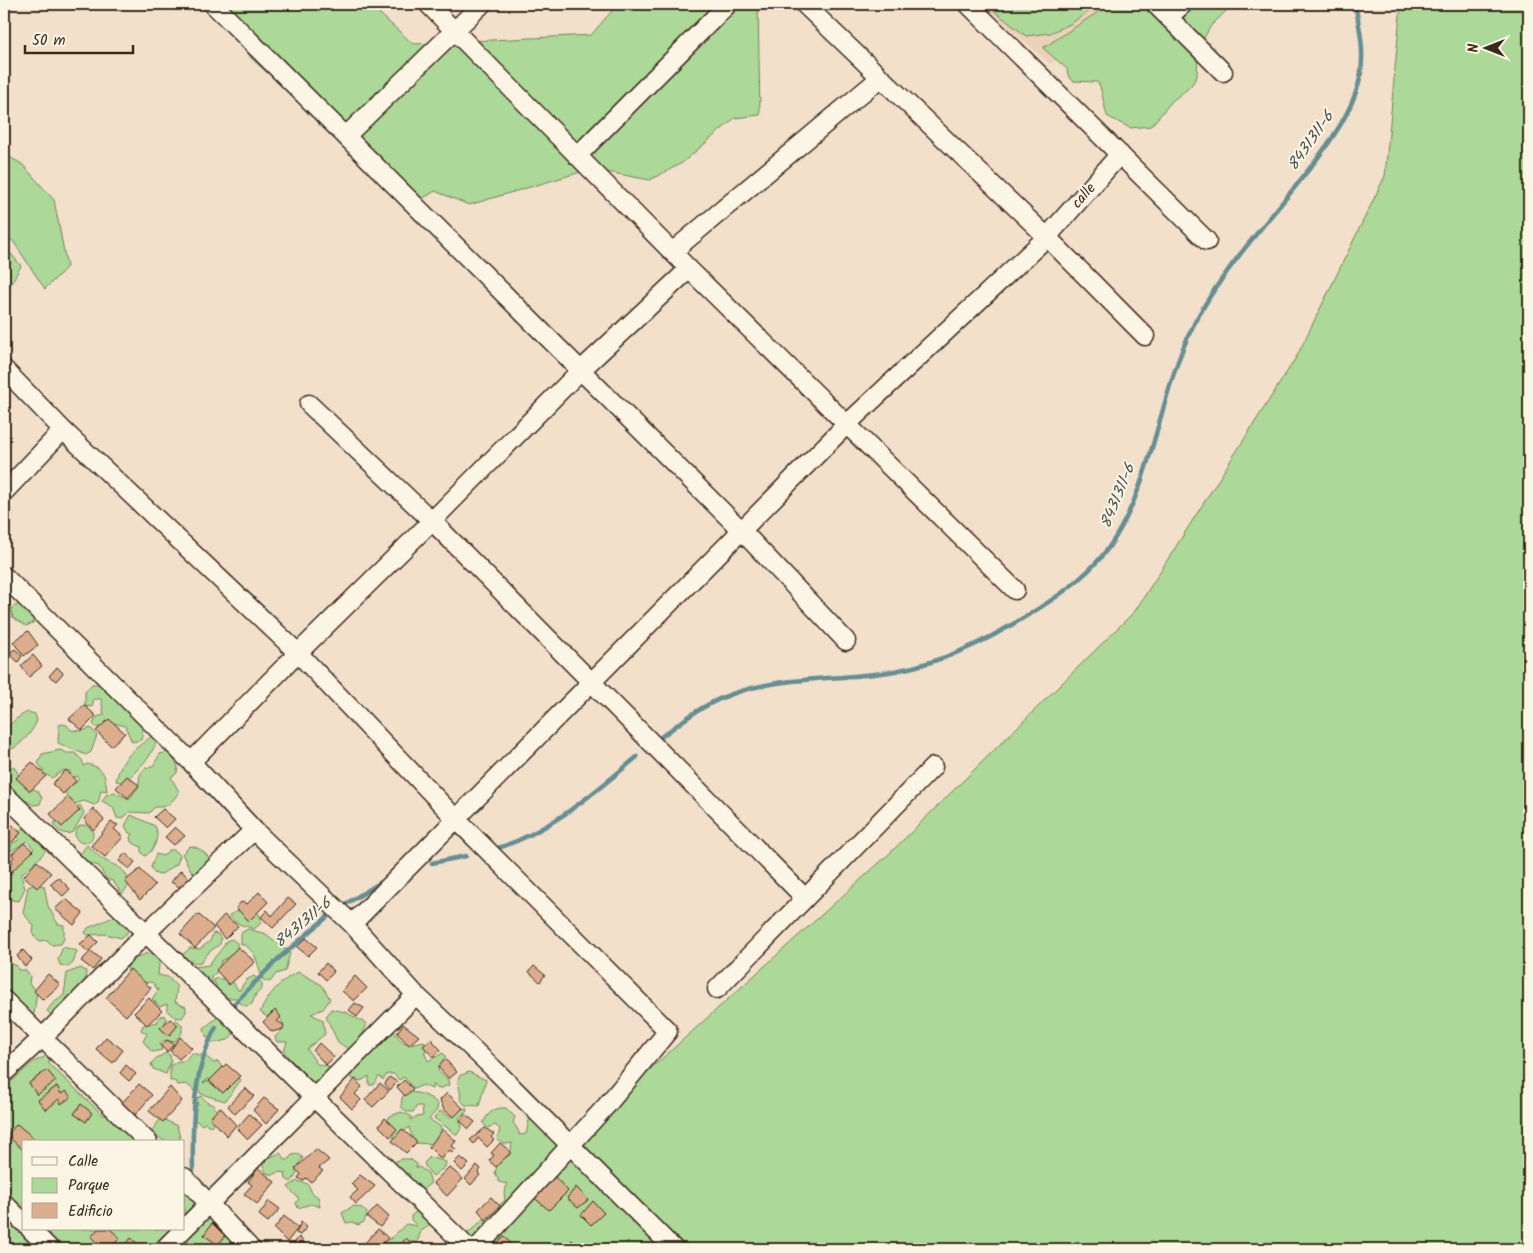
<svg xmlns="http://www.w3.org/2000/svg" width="1533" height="1253" font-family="Kalam,sans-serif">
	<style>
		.built { fill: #ebd1b8 }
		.green { fill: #acd997; stroke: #74825a }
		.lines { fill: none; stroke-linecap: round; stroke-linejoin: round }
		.stream { stroke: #668e93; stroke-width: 4.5 }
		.building { fill: #dcae8d; stroke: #3b2a1e }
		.minor-casing { stroke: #3b2a1e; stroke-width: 21 }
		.minor { stroke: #fcf5e5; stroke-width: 18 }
		.labels { text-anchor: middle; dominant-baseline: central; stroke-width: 4; stroke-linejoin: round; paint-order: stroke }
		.street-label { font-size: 15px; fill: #3b2a1e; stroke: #fcf5e5 }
		.water-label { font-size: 16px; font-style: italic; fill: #4d544f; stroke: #fcf5e5 }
	</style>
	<rect width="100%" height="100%" fill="#f2e0cb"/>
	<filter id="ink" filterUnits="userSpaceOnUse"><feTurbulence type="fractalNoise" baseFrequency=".02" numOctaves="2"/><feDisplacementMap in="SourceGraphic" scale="10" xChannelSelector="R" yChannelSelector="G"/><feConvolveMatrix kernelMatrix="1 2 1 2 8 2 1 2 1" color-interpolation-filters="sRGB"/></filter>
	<g filter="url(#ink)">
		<path class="built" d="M982,4H1137L1050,64Z"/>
		<path class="green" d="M208,4H369L413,44L591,35L618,4H758L760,115L735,118L682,163L650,180L591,169L469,205L435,191L414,204L251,58L224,11Z
			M998,4H1100L1070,24L1050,33L1026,36L994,11Z
			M1110,4H1227L1228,9L1210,27L1198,49L1197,76L1190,87L1172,101L1151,126L1130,128L1107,116L1100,86L1097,82L1073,81L1068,75L1067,69L1043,48Z
			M1401,4H1529V1249H445L446,1241L457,1243L505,1200L504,1193L507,1184L499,1182L495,1172L499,1162L510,1155L512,1143L505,1144L497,1140L500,1129L495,1125L487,1128L483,1123C488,1113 494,1107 506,1108L515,1117L513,1122L519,1132V1135L526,1134L531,1112L565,1146L888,855L1135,611L1297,356L1385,176Z
			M4,154L22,164L54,200L67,267L45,289L13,241L4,233Z
			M4,245L21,266L4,296Z
			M24,600L35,615L33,623L26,626L13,618L11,609Z
			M92,684H101L109,695C112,696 118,697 121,698C133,706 146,727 141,740L132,742L125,726L111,722L97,728L93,724L97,717L104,715L101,699H94L92,707L85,706V692Z
			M28,712L35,714L37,721C32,732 23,743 12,749L4,739C6,726 16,717 28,712Z
			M63,724L67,725L71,730L81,731L91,728L97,735L91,752L86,755L58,743L59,725Z
			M152,736L157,741L149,757L125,783L116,781C121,757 134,750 152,736Z
			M60,750L67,753H75L82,760L84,766L86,764C104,767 105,774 107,791L101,790L98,803L94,805L84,801L71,805L68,801L65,790L78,781V776L71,778L70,771L64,770L52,778L45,774L38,763L42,754Z
			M169,752L178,766L177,773L171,777L179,792C172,802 168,808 155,807L149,813L130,812L122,819L117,818L113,807L102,801L106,795L114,792L129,799L138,788L140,775L145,768L153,766L160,754Z
			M7,767H14L22,780L28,787L38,791L42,798L40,804L34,805C22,800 0,782 7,767Z
			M80,805L84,813L73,832C65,836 57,832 54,823Z
			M131,815L155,826C160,836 155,850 145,856L141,852V847L131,842L130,837L133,834L129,833L125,826Z
			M28,824L48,843C45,857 30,865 21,875L25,888L19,901L4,899V871L11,875L15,866L34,849L27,841L11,851L10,848L14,842L19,840L17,833Z
			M75 834a9 9 0 1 1 18 0a9 9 0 1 1-18 0Z
			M87,845C93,851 99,857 106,861C119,868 125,867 130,884L122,894L113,881L106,879L99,866C90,864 84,862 80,854Z
			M190,846C205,848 210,859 215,871L196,875L192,872L182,854Z
			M169,850H175L180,855L177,864L160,875L154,873L151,867L156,854L163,856Z
			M36,884L44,886L48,906L58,924L64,925V939L61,944L52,945L47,940L40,941L33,935L34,926L23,913L28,887Z
			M242,909L259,914L261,919L260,924L254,929C244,925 235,925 229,915Z
			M118,915L129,924L127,933L121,938L105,934L88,935L85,933L88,928Z
			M248,929L266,934L290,953L285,971L276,974L270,982L263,980C257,966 258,950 241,944V933Z
			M213,933L218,934L221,939L220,944L208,953L201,962L195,963L181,956L190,948L200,949L210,941Z
			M232,939L237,943V952L221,961L219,970L211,977L213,984L210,990L191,972L195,967L209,965C214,956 223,950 226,941Z
			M63,947L77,951L73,963L68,967L60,965L58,959Z
			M147,953L160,956L158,975L168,977L177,987L175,1002L186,1007V1012L182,1018L175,1017L167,1011V1004L160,1007L152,999L158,990L152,982L140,983L129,975L127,966L131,961Z
			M4,960L17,966L18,970H26L30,976L29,984L37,991L34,1014L25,1019L4,996V984L8,980L4,979Z
			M81,968L86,971L85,982L87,984L58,1015L52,1016L47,1011L52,1004L64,995L67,973Z
			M299,972L322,985L330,999L323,1009L311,1014L323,1020L325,1034L307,1049L317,1064L328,1066L332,1076L315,1086L307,1080L306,1076L284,1052L287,1042H277L275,1037L282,1030L283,1022L272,1012L267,1017L260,1012C268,995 281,979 299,972Z
			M254,976L262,983V989L256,994L252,1004L246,1006L240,1003L237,998H228L217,989L214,980L216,978L232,981L239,991L246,980Z
			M331,1009L345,1012L367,1024L358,1045L348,1049L338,1042L326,1017Z
			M164,1015L166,1018L163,1031L165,1034H170L176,1019L182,1025V1033L174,1042L165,1040L160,1043L162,1050L152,1052L143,1041L147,1034L141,1030L143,1025L158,1022L157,1018Z
			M219,1016L235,1032L228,1040L213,1043L206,1036L204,1028Z
			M393,1030C405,1048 407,1044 424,1041L428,1049L424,1052L428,1061L443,1053L446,1057L441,1062L438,1071L448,1080L449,1085L438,1089L433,1084L432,1089L423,1085L414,1089L404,1077L399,1080L394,1074H387L383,1080L379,1076L374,1085H369V1076L361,1081L351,1078L352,1070Z
			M166,1053L170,1055L171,1061L166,1074L153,1069L151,1064L155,1059Z
			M191,1053L205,1056L214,1063L218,1061L223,1069L213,1081L208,1079L203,1083L208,1081L220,1091L237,1076L241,1080L225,1101L201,1094L199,1090L194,1091L187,1084L177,1085L175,1081H170V1066L178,1061H185Z
			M46,1056L50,1060L48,1063L103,1115L124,1117L141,1142H24V1229H184V1186L192,1193L190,1196L204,1212L221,1218L214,1223L228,1239L235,1236L243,1242L238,1249H4V1088L32,1063Z
			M469,1072L486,1080L479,1106L465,1105L460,1099C462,1090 456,1085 459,1076Z
			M406,1092C418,1092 429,1095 438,1104L437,1110L429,1119L441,1127V1138L434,1144L414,1143L409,1127L397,1138L393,1137L394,1129L387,1121L390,1116L401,1112L411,1116V1120L415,1117L423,1116L422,1106H417L413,1112H407L401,1107L402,1098Z
			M201,1096L208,1103L214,1105L217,1113L212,1117L213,1125L210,1126L205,1123L202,1125L195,1120V1110L198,1105L196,1099Z
			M466,1108L467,1111L459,1118L462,1127L457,1135L434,1118L440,1111L451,1117L459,1110Z
			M161,1118L177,1126L180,1138C170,1146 160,1139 151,1132Z
			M280,1153L287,1161L292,1155L298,1154L303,1158C296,1165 299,1175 291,1182L286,1179L285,1173L279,1172L273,1175L266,1173L263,1166L264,1160Z
			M430,1157L446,1162L445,1167L433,1176L426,1168L424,1163Z
			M402,1159H410L417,1164L416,1168L419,1167L428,1173L431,1183L422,1190L409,1181L410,1174L399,1172L395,1165L396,1161Z
			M297,1181L308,1184L312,1193L318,1197L320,1207L311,1204L298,1208L296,1203L299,1199L288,1187Z
			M353,1206L362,1208L367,1213L364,1222L358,1225L352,1222L346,1223L342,1213Z
			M417,1211H421L429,1220V1226L421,1231L417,1243L407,1240L403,1246L397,1245L398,1249H382L379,1245L384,1240H389L406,1224L417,1226L411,1220V1216Z"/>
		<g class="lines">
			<path class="stream" d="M656,741C679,723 703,704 732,694C779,677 832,680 882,673C927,667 969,650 1008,627C1044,606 1084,582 1109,547C1155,481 1158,393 1195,322C1222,271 1263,227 1299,182C1321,154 1344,126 1356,92C1367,63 1361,33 1355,4
				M492,850C549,833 592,794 637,757
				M432,863L466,856
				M339,908L388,878
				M229,1009L278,959L333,912
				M193,1174C192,1124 192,1072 216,1027"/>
		</g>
		<path class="building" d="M28,631L38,645L24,656L13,642Z
			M15,649L22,656L18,662L9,653Z
			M33,655L42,666L29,677L21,666Z
			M57,667L63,673L56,681L49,676Z
			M84,705L96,716L82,730L69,719Z
			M109,719L125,733L111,746L96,731Z
			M32,762L46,776L30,791L16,778Z
			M66,770L76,781L63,794L52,784Z
			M127,776L139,785L128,798L116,788Z
			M68,797L80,810L62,827L50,814Z
			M93,808L104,820L93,830L84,819Z
			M163,809L175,819L166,828L154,817Z
			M9,822L21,833L10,844L4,841V828Z
			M111,822L118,825L114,829L123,837L105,857L91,846Z
			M175,827L185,836L174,845L165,837Z
			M24,843L33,851L10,873L6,868L13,862L11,860L14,857L12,854Z
			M125,853L135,862L129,869L119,861Z
			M37,861L51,873L37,888L24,876Z
			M140,869L155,885L140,900L125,881Z
			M181,870L191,881L181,888L171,882Z
			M58,877L70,889L63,896L50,884Z
			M259,892L268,902L249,921L236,908L241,902L247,904Z
			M288,898L296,904L273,928L261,917L267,910L272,916Z
			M66,899L83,913L74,925L55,909Z
			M198,914L214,928L195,948L180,934Z
			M224,915L238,926L225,939L214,926Z
			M91,935L98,942L88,952L80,944Z
			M306,938L317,947L308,956L297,947Z
			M238,947L255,962L229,985L216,970Z
			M23,950L32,960L25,967L17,956Z
			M91,951L101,959L93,970L81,961Z
			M326,963L334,972L326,980L318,972Z
			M534,966L545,975L540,982L529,972Z
			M130,969L151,988L126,1016L106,998Z
			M48,974L60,985L43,1000L34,991Z
			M355,976L367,988L354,1001L342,991Z
			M149,998L162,1011L147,1025L134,1013Z
			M355,1003L364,1008L357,1017L349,1010Z
			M275,1010L281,1017L277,1021L284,1025L283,1029L272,1032L263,1022Z
			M170,1019L178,1025L169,1036L160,1028Z
			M403,1024L419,1036L409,1045L397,1033Z
			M106,1037L123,1050L113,1063L96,1049Z
			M180,1037L192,1048L179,1059L170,1051Z
			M431,1039L441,1050L433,1057L423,1046Z
			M167,1040L174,1044L167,1052L161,1046Z
			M319,1043L334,1057L326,1065L313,1051Z
			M445,1059L457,1072L449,1079L438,1067Z
			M226,1064L240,1076L223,1093L209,1081Z
			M126,1065L136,1074L129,1081L120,1073Z
			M47,1070L56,1081L37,1095L29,1083Z
			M389,1077L397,1082L390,1090L385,1084Z
			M355,1079L362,1087L355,1094L361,1100L352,1109L340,1097Z
			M404,1080L413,1089L405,1096L397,1087Z
			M380,1083L389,1091L373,1107L365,1100Z
			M139,1084L152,1095L135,1115L121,1104Z
			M57,1086L61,1094L66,1091L71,1097L61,1104L59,1099L46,1110L38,1100Z
			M170,1087L182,1101L163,1122L149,1111Z
			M245,1088L254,1096L235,1114L228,1106Z
			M447,1093L463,1108L454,1117L444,1110L440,1100Z
			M264,1098L279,1109L266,1124L253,1110Z
			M81,1104L92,1113L86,1122L74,1114Z
			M220,1107L236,1125L227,1136L210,1118Z
			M249,1114L262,1125L248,1139L237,1128Z
			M465,1114L475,1122L469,1129L460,1121Z
			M385,1118L397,1129L390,1137L379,1126Z
			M17,1124L36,1140L24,1142V1151L7,1135Z
			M485,1128L494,1134L491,1137L494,1140L487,1147L478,1138L474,1144L470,1140Z
			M402,1129L417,1142L406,1153L392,1141Z
			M443,1129L456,1141L452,1146L456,1149L452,1153L450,1150L441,1159L429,1147Z
			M500,1143L511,1152L496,1167L489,1161L494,1155L491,1153Z
			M316,1149L329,1160L319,1168L323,1171L311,1182L306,1178L303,1181L298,1178L301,1174L295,1169Z
			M460,1157L469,1164L462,1171L454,1163Z
			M477,1165L481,1169L478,1173L480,1175L471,1185L465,1179Z
			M449,1167L463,1179L447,1196L433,1183Z
			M258,1168L275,1182L257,1204L244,1194L252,1185L248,1182Z
			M360,1175L375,1186L356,1204L350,1197L358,1190L351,1184Z
			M553,1175L568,1191L549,1210L532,1196Z
			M576,1187L588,1200L578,1208L567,1198Z
			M491,1197L500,1206L486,1220L478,1210Z
			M269,1201L280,1209L268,1222L259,1215Z
			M593,1201L604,1213L591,1225L581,1215Z
			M377,1206L389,1217L380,1227L367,1217Z
			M284,1216L298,1228L287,1242L274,1229Z
			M301,1222L307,1227L300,1235L296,1233Z
			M212,1223L225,1236L218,1245L204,1235Z
			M98,1229H110L120,1238L109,1249H103L91,1237Z
			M378,1229L388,1238L377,1249L360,1248Z
			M504,1236L512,1245L507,1249H496L494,1247Z
			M299,1237L311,1249H310L291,1247Z
			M131,1238L139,1245L134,1249L125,1245Z
			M406,1238L417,1249L398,1248Z
			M572,1240L581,1249H563Z"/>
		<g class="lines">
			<g class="minor-casing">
				<path id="minor" d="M213,4L742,531L846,641
					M428,4L689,269L1015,590
					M804,4L1047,237L1145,336
					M968,4L1207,241
					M1155,4L1223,72
					M1169,17L1183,4
					M347,135L482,4
					M577,156L728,4
					M672,252L880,78
					M4,369L63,430L298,653L457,820L668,1031L607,1105L476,1249
					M309,404L432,521L804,897
					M4,492L63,430
					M4,576L191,762L254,830L145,934L42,1038L4,1073
					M191,762L298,653L432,521L580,371L689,269
					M4,794L469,1249
					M254,830L352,924
					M717,989L933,767
					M4,1000L148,1142
					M184,1177L251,1249
					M4,1203L24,1223
					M30,1229L50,1249
					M164,1249L416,995
					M674,1249L496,1071L416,995L352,924L847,424L1047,237L1120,154"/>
			</g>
			<use href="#minor" class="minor"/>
		</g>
	</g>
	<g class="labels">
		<g class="street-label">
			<text transform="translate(1084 196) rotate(-49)">calle</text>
		</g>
		<g class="water-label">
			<text transform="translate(1311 141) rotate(-55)">8431311-6</text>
			<text transform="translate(1118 496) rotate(-68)">8431311-6</text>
			<text transform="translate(303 923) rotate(-40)">8431311-6</text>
		</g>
	</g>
	<rect width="1533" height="1253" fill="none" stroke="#fcf5e5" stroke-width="20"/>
	<rect x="10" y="10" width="1513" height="1233" fill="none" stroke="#3b2a1e" stroke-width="2" filter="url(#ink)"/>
	<rect x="22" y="1140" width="162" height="90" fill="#fcf5e5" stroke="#afa495"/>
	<rect x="32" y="1157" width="25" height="8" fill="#fcf5e5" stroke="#afa495"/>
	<text x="68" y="1166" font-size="15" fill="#3b2a1e">Calle</text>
	<rect x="32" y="1178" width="25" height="15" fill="#acd997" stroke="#afa495"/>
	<text x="68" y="1190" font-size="15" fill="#3b2a1e">Parque</text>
	<rect x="32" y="1203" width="25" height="15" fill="#dcae8d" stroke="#afa495"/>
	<text x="68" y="1216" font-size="15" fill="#3b2a1e">Edificio</text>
	<g transform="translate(1486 48) rotate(270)" stroke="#fcf5e5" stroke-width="4" paint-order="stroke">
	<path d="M0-4L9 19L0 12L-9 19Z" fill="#3b2a1e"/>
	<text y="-8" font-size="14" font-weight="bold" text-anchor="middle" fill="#3b2a1e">N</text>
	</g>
	<path d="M25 45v8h108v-8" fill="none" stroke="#3b2a1e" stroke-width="2.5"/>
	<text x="32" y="45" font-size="15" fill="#3b2a1e" stroke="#fcf5e5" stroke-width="4" paint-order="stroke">50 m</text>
</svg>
